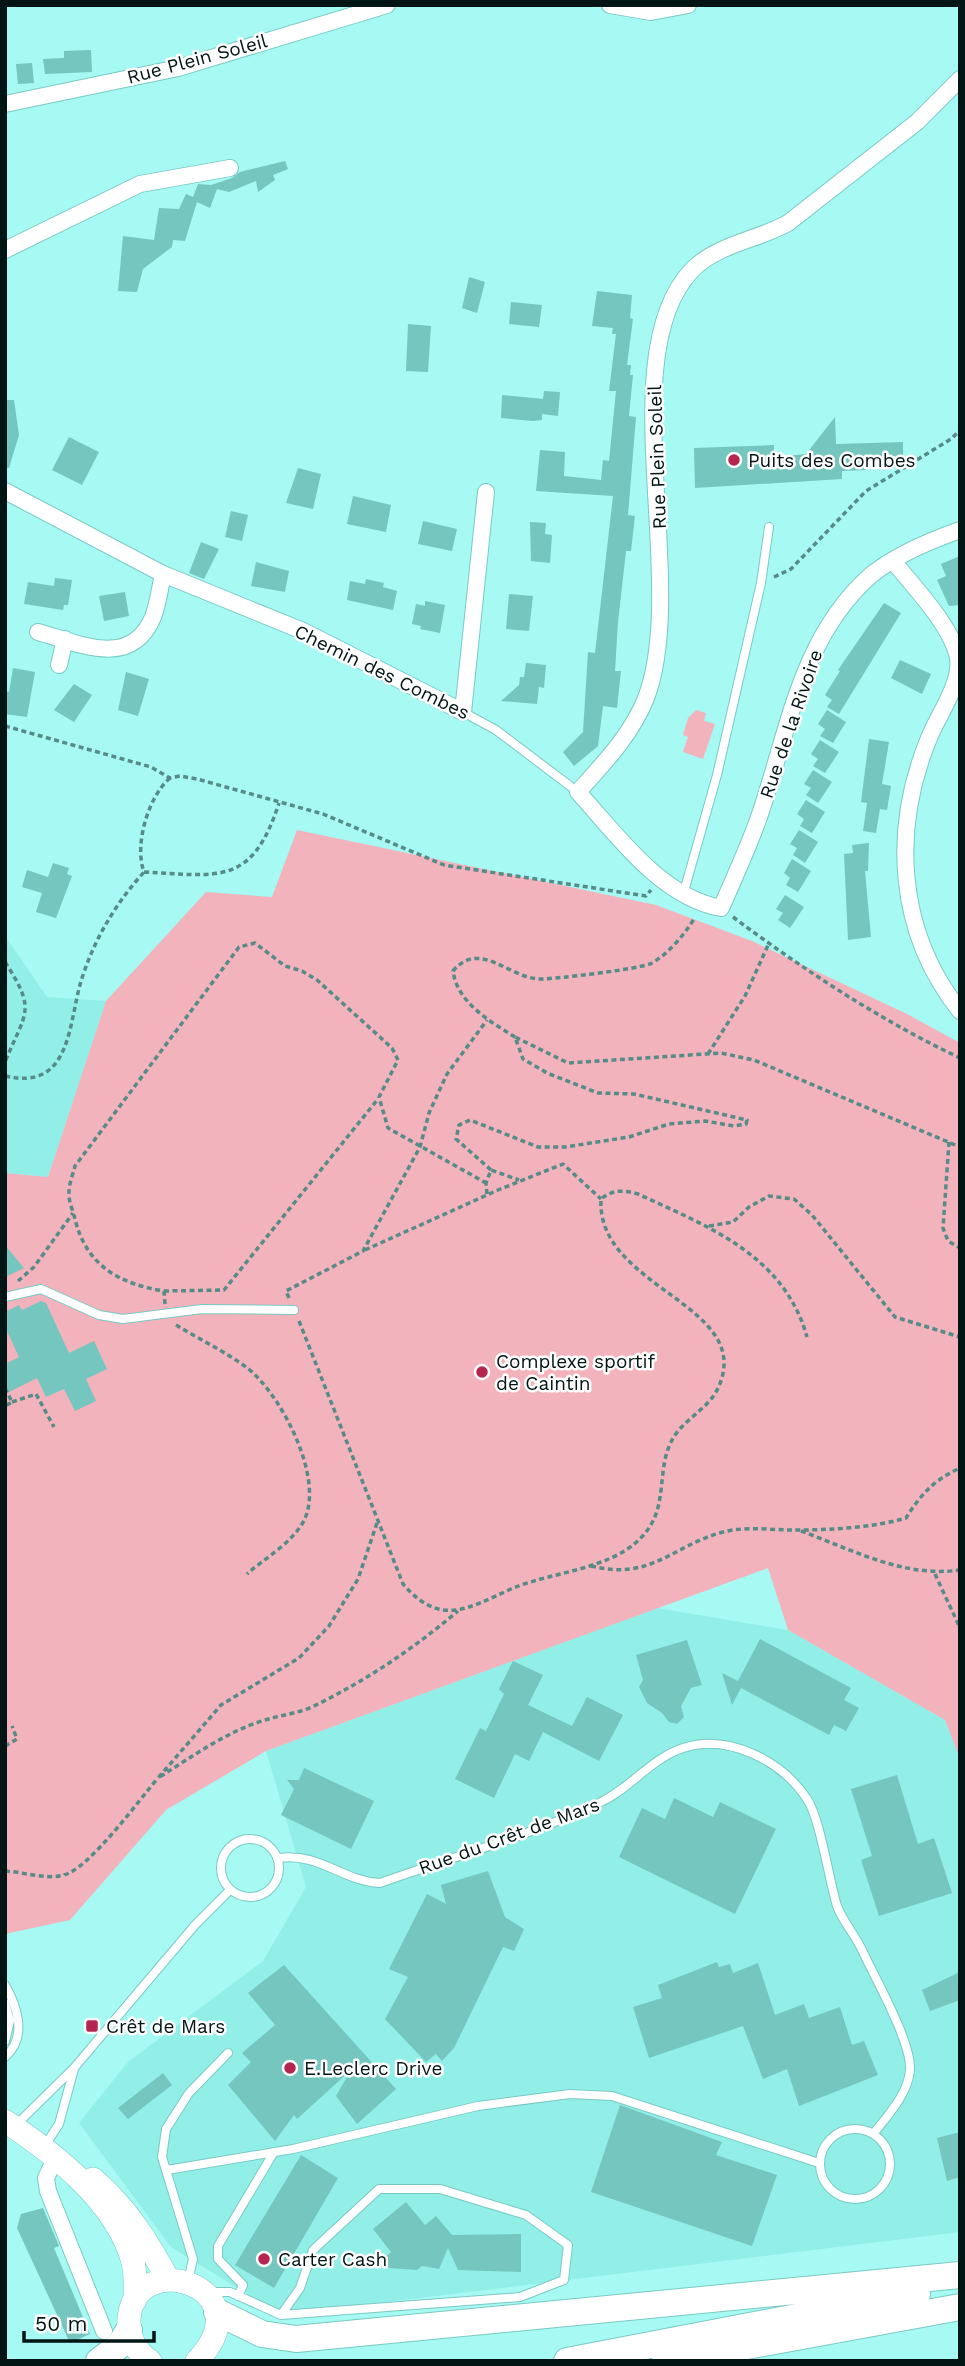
<svg xmlns="http://www.w3.org/2000/svg" width="965" height="2366" font-family="'Work Sans',sans-serif">
	<style>
		.built { fill: #91efe8 }
		.green { fill: #f3b3bc }
		.building { fill: #74c6bf }
		.lines { fill: none; stroke-linecap: round; stroke-linejoin: round }
		.service-casing { stroke: #79cac4; stroke-width: 10 }
		.minor-casing { stroke: #79cac4; stroke-width: 18 }
		.secondary-casing { stroke: #79cac4; stroke-width: 24 }
		.trunk-casing { stroke: #79cac4; stroke-width: 28 }
		.path { stroke: #568b87; stroke-width: 3.5; stroke-dasharray: 5 3.5; stroke-linecap: butt }
		.service { stroke: #fff; stroke-width: 8 }
		.minor { stroke: #fff; stroke-width: 16 }
		.secondary { stroke: #fff; stroke-width: 23 }
		.trunk { stroke: #fff; stroke-width: 26 }
		.poi-dot { fill: #b52550; stroke: #fff; stroke-width: 2.5 }
		.labels { text-anchor: middle; dominant-baseline: central; stroke-width: 5; stroke-linejoin: round; paint-order: stroke }
		.street-label { font-size: 19px; fill: #001514; stroke: #fff }
		.poi-label { font-size: 19px; fill: #001514; stroke: #fff; text-anchor: start }
	</style>
	<rect width="100%" height="100%" fill="#a7f9f3"/>
	<path class="built" d="M5,936L47,997L106,1001L48,1177L5,1173Z
		M657,1608L788,1630L945,1720L960,1759V2232L281,2315L171,2247L79,2123L128,2062L263,1961L306,1887L266,1751Z"/>
	<path class="green" d="M696,710L706,713L704,721L715,724L703,759L683,752L688,737L683,735L688,718Z
		M297,830L656,905L752,941L907,1014L960,1043V1759L945,1720L788,1630L768,1568L266,1751L166,1810L70,1920L5,1934V1173L48,1177L106,1001L206,892L272,897Z"/>
	<path class="building" d="M91,50L92,72L45,74L43,59L64,58V51Z
		M32,63L34,83L18,84L16,64Z
		M285,161L288,169L273,175L275,180L258,192L256,181L229,192L217,189L210,208L197,202L185,241L173,240L172,247L143,269L137,292L118,291L123,236L154,240L159,208L179,209L186,194L193,197L198,184L211,185L232,178L240,172Z
		M469,277L485,282L477,313L462,308Z
		M597,291L632,295L630,318L633,319L627,365H631L630,375H633L629,416L636,417L628,515L635,516L631,551H626L618,622L615,671H621L617,708L603,706L598,746L574,766L563,752L583,732L588,652L595,653L613,496L536,491L540,450L565,452L564,476L601,480L603,460L609,461L616,391H609L616,334H612L613,328L592,326Z
		M511,302L542,305L539,327L509,324Z
		M408,324L431,326L428,372L406,371Z
		M544,391L560,392L558,416L542,414V420L533,421L501,418L502,395L543,399Z
		M5,400H14L19,435L9,468H5Z
		M835,417L836,444L903,442V456L865,457L866,470L842,471V479L695,488L694,448L774,445V457L806,454Z
		M69,437L99,452L82,485L52,470Z
		M298,468L321,474L313,509L286,503Z
		M353,496L391,505L386,532L347,524Z
		M231,511L248,515L242,541L225,537Z
		M423,521L457,529L452,551L418,544Z
		M530,522L546,523L545,534L552,535L550,563L531,561Z
		M201,542L219,549L204,579L189,573Z
		M960,556V605L949,606L937,580L946,576L941,564Z
		M256,562L289,571L285,592L251,586Z
		M55,578L72,580L68,605H64L63,610L24,604L28,582L54,586Z
		M366,579L384,583L383,587L397,591L393,610L347,600L350,581L365,584Z
		M125,592L129,616L104,621L99,596Z
		M509,594L533,596L529,631L506,629Z
		M425,601L445,605L440,633L420,629L421,626L412,624L416,604L425,606Z
		M884,603L901,613L839,714L827,707L832,700L825,695L840,671L838,670Z
		M900,660L931,674L922,694L891,678Z
		M526,663L546,665L544,688L539,687L537,704L501,701L519,685L520,677H524Z
		M13,668L35,672L27,717L5,714V691L9,692Z
		M126,672L149,679L138,716L118,710Z
		M74,684L92,695L74,722L54,710Z
		M827,710L846,722L833,743L820,736L825,729L818,724Z
		M869,739L889,742L882,784L891,786L887,810L880,809L876,833L863,831L867,803L861,802Z
		M820,740L839,752L825,773L813,766L818,759L811,754Z
		M813,770L832,782L818,803L806,795L811,788L804,784Z
		M806,800L825,812L812,833L800,826L804,819L797,814Z
		M799,830L818,842L805,863L793,855L797,848L790,844Z
		M869,843L868,871H865L871,937L848,940L844,854L853,853L852,845Z
		M792,859L811,871L798,892L786,885L790,878L784,873Z
		M53,863L69,868L67,874L72,876L56,918L36,912L42,893L22,887L27,870L48,877Z
		M785,895L804,907L790,928L778,920L783,913L776,909Z
		M5,1245L24,1268L5,1277Z
		M41,1301L46,1303L69,1353L94,1341L107,1369L86,1379L96,1401L75,1411L64,1389L46,1397L37,1378L5,1394V1364L19,1357L5,1327V1312L19,1305L22,1310Z
		M760,1639L851,1688L844,1700L859,1708L846,1731L834,1725L829,1735L741,1688L732,1705L722,1673L738,1681Z
		M687,1640L702,1685L691,1688L681,1706L684,1717L677,1724L669,1722L662,1713L647,1703L639,1687L643,1680L636,1655Z
		M513,1661L543,1675L528,1705L572,1726L587,1697L623,1715L599,1761L543,1732L529,1761L515,1754L494,1798L455,1779L480,1728L486,1731L504,1694L499,1689Z
		M304,1768L374,1801L351,1849L281,1815L294,1789L287,1780H299Z
		M897,1775L918,1844L934,1838L952,1893L879,1916L861,1860L872,1856L851,1789Z
		M674,1798L713,1817L720,1802L776,1829L735,1914L619,1857L642,1808L665,1819Z
		M488,1871L505,1917L524,1929L514,1951L503,1947L454,2048L442,2061L436,2054L426,2062L385,2019L408,1977L389,1969L427,1894L446,1904L441,1885Z
		M717,1962L719,1967L730,1964L733,1973L758,1963L775,2015L804,2004L809,2018L840,2007L852,2045L864,2041L878,2075L799,2106L787,2069L763,2079L743,2026L649,2058L633,2007L662,1998L658,1985Z
		M284,1965L396,2089L357,2124L336,2096L351,2070L297,2119L294,2115L275,2141L228,2085L251,2062L242,2053L275,2025L248,1993Z
		M960,1972V2000L930,2011L922,1990Z
		M163,2073L172,2085L128,2119L118,2108Z
		M620,2105L722,2142L716,2155L777,2175L752,2246L591,2192Z
		M960,2132V2177L947,2181L937,2138Z
		M301,2155L338,2178L274,2288L235,2265Z
		M406,2202L425,2225L436,2216L452,2235L521,2234V2272L458,2270L448,2248L439,2269L422,2266L417,2270L389,2268L382,2260L391,2252L373,2229Z
		M43,2208L59,2246L54,2248L90,2334L70,2343L17,2228L21,2214Z"/>
	<g class="lines">
		<g class="service-casing">
			<path id="service" d="M463,712L496,730L578,792
				M683,895L717,775L761,583L769,527
				M5,1297L41,1289L99,1315L123,1319L202,1309L294,1310
				M221 1868a29 29 0 1 1 58 0a29 29 0 1 1-58 0Z
				M278,1858C319,1852 342,1881 380,1883C453,1857 529,1836 599,1803C630,1789 650,1759 683,1748C728,1733 782,1761 807,1799C820,1818 829,1880 837,1906C843,1922 856,1936 863,1952C875,1978 912,2043 910,2070C908,2094 888,2115 874,2133
				M5,1985C17,2006 28,2037 5,2057
				M5,2003L10,2021L5,2041
				M15,2126L74,2068L195,1925L230,1890
				M820 2164a35 35 0 1 1 70 0a35 35 0 1 1-70 0Z
				M44,2147L59,2124L74,2069
				M167,2170L293,2149L478,2106L570,2094L612,2096L819,2163
				M188,2281L193,2259L162,2157L166,2129L189,2093L228,2053
				M208,2292H230L281,2315L520,2297L564,2280L568,2245L526,2215L440,2189H379L313,2250L300,2288L281,2315
				M238,2296L243,2285L218,2259V2246L274,2152"/>
		</g>
		<g class="minor-casing">
			<path id="minor" d="M610,5L651,12L688,5
				M960,79L917,122L788,223C758,240 718,244 693,269C610,353 690,582 646,698C632,734 604,763 578,792C617,835 661,897 721,908C734,879 747,850 758,820C788,735 799,639 870,576C895,555 929,541 960,530
				M5,104L178,68L387,5
				M5,250L140,184L230,168
				M5,491L163,574L303,631L463,712L486,492
				M893,561C913,586 952,626 958,658C962,683 938,715 929,738C891,830 897,932 960,1011
				M38,632C78,643 131,670 153,617C158,604 160,588 163,574
				M59,665L65,639
				M56,2157L46,2178L48,2191L104,2331"/>
		</g>
		<g class="secondary-casing">
			<path id="secondary" d="M5,2121C55,2154 117,2202 133,2262C136,2274 135,2288 135,2300
				M93,2179C126,2207 147,2241 168,2279
				M150,2361C135,2351 128,2337 129,2319C134,2245 267,2287 197,2361"/>
		</g>
		<g class="trunk-casing">
			<path id="trunk" d="M217,2312L262,2334L296,2339L960,2275
				M99,2361L120,2345L129,2330
				M567,2361L917,2294
				M665,2361L960,2307"/>
		</g>
		<path class="path" d="M774,577L791,569L866,491L951,439L960,430
			M5,726L151,767L170,778L180,776L197,779L323,814L444,865L646,896L651,890
			M170,778C148,797 134,845 144,872C220,876 252,886 279,803
			M733,917C804,970 880,1020 960,1058
			M5,962C37,1011 26,1011 5,1062
			M515,1037C489,1021 457,1002 453,971C480,939 508,978 540,979C554,979 642,969 652,963C668,954 686,933 695,917
			M708,1054L745,996L769,943
			M5,1076C73,1092 68,1021 82,978C95,938 116,903 144,872
			M949,1142L943,1228L948,1241L960,1248
			M491,1170L456,1139L459,1125L470,1120L538,1147H565L629,1137L669,1124L705,1121L734,1126L746,1124L747,1120L634,1094L598,1093L547,1073L523,1059L515,1037L568,1063L721,1053L754,1060L960,1147
			M487,1194L486,1183L491,1170L519,1180
			M709,1226L733,1222L749,1207L769,1196L794,1199L812,1215L895,1317L960,1337
			M365,1250L498,1190L563,1164L601,1199
			M18,1281L34,1267L73,1213
			M164,1291L224,1290L378,1099
			M289,1298L286,1291L363,1251L420,1147L429,1113L447,1074L487,1020
			M165,1304L164,1291C119,1284 86,1265 75,1219C73,1211 68,1200 69,1192C69,1184 73,1174 75,1166L239,947L255,943L285,966L302,971L317,980L392,1048L398,1060L379,1097L388,1128L486,1183
			M299,1321L403,1584C440,1627 467,1609 511,1589C557,1569 630,1570 654,1519C665,1494 659,1466 671,1442C682,1419 709,1410 719,1386C754,1304 596,1288 601,1199C613,1189 624,1190 638,1194C709,1227 784,1255 807,1337
			M176,1325C199,1339 224,1351 246,1367C281,1393 328,1483 302,1524C289,1545 265,1558 247,1574
			M5,1388L12,1402L5,1406
			M12,1402L36,1394L54,1427
			M377,1523L358,1579L329,1626L299,1658L221,1705L158,1778C190,1758 226,1732 262,1721C280,1715 297,1714 314,1706C367,1680 413,1649 458,1611
			M801,1531C853,1550 904,1578 960,1570
			M591,1566C652,1581 671,1546 723,1532C746,1526 771,1530 794,1530C830,1530 871,1528 906,1518C921,1494 934,1480 960,1468
			M935,1574L960,1628
			M5,1746L17,1739L12,1726
			M5,1871C24,1872 46,1880 64,1875C90,1868 139,1800 158,1778"/>
		<use href="#service" class="service"/>
		<use href="#minor" class="minor"/>
		<use href="#secondary" class="secondary"/>
		<use href="#trunk" class="trunk"/>
	</g>
	<g class="poi-dot">
		<circle cx="734" cy="460" r="7"/>
		<circle cx="482" cy="1372" r="7"/>
		<rect x="85" y="2019" width="14" height="14" rx="3.5"/>
		<circle cx="290" cy="2068" r="7"/>
		<circle cx="264" cy="2259" r="7"/>
	</g>
	<g class="labels">
		<g class="street-label">
			<text transform="translate(197 59) rotate(-15)">Rue Plein Soleil</text>
			<text transform="translate(657 457) rotate(-92)">Rue Plein Soleil</text>
			<text transform="translate(382 672) rotate(26)">Chemin des Combes</text>
			<text transform="translate(791 724) rotate(-71)">Rue de la Rivoire</text>
			<text transform="translate(509 1836) rotate(-20)">Rue du Crêt de Mars</text>
		</g>
		<g class="poi-label">
			<text x="748" y="460">Puits des Combes</text>
			<text x="496" y="1361">Complexe sportif<tspan x="496" dy="22">de Caintin</tspan></text>
			<text x="106" y="2026">Crêt de Mars</text>
			<text x="304" y="2068">E.Leclerc Drive</text>
			<text x="278" y="2259">Carter Cash</text>
		</g>
	</g>
	<rect width="965" height="2366" fill="none" stroke="#001514" stroke-width="14"/>
	<path d="M24 2331v10h130v-10" fill="none" stroke="#001514" stroke-width="3.5"/>
	<text x="35" y="2331" font-size="21" fill="#001514" stroke="#ffffff" stroke-width="5" paint-order="stroke">50 m</text>
</svg>
